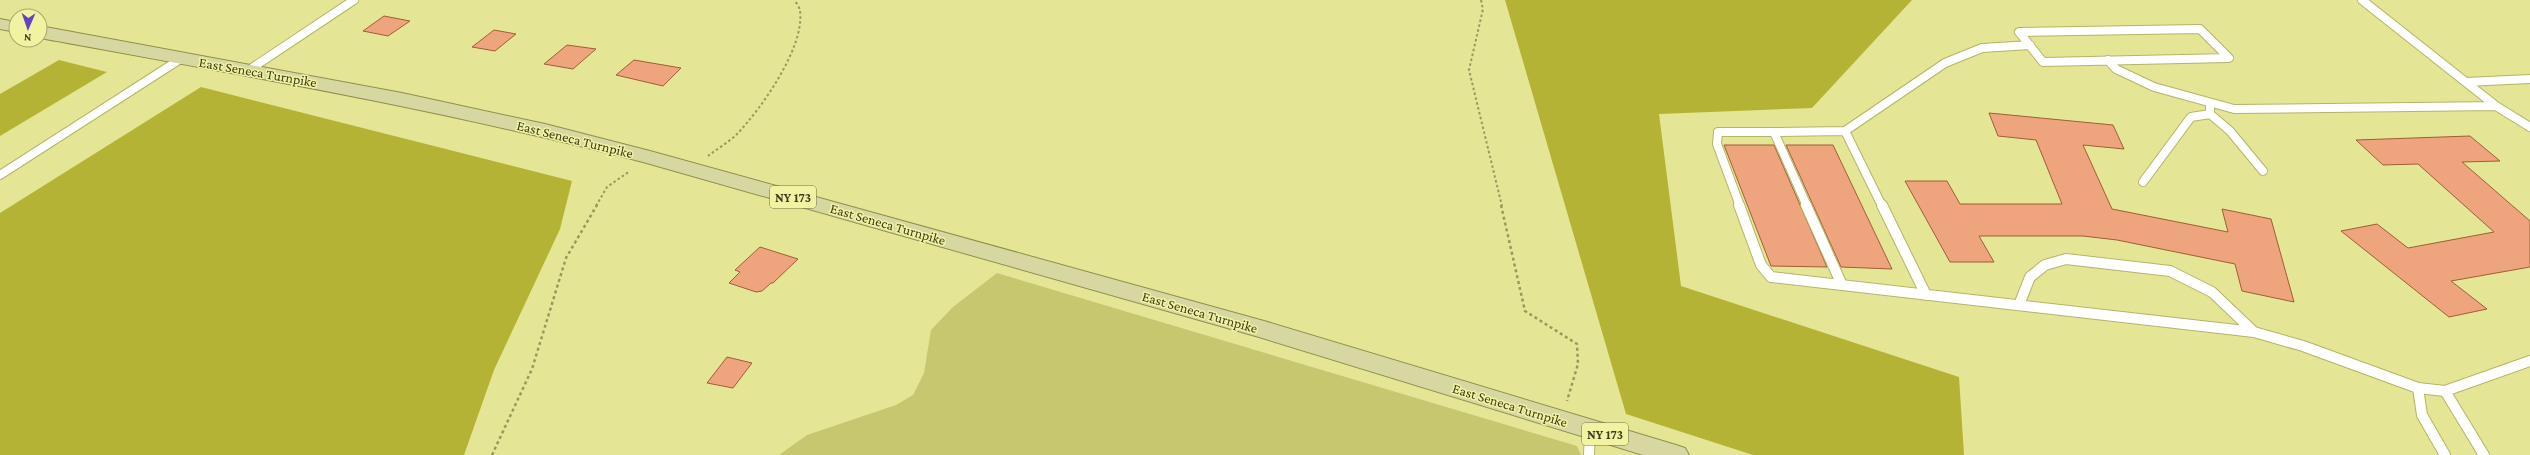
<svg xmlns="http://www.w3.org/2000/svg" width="2530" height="455" font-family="'Crimson Pro',serif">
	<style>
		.green { fill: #c6c76f }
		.forest { fill: #b4b336 }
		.building { fill: #eea57d; stroke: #a05d37 }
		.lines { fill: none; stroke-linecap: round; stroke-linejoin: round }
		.lane-far1-casing { stroke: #b4b566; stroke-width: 10 }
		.lane-casing { stroke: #b4b566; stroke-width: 12 }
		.primary-casing { stroke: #8f904a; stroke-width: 2 }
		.path-far1 { stroke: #97995d; stroke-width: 2; stroke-dasharray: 2.5 2.5; stroke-linecap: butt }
		.path { stroke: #97995d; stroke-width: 2.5; stroke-dasharray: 3 3; stroke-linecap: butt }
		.lane-far1 { stroke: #fff; stroke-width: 8 }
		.lane { stroke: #fff; stroke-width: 10 }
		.primary { fill: #d7d7a2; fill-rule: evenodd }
		.labels { text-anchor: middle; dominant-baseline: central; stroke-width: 3; stroke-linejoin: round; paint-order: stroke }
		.shield { fill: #f1f3a2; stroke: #727343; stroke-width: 1 }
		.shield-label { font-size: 13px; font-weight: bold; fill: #3b3c1a }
		.street-label { font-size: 14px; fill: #3b3c1a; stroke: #f1f3a2 }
	</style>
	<rect width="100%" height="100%" fill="#e4e695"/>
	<path class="green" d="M997,273L1577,446L1581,455H779L807,435L896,405L913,395L924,373L931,330L953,307Z"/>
	<path class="forest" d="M1505,0H1912L1812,108L1659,114L1681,286L1959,377L1964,455H1753L1626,414Z
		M59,60L107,72L0,136V94Z
		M201,87L572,181L560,229L494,370L464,455H0V213Z"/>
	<path class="building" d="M384,16L410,21L388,36L363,31Z
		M494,30L516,34L495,51L472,47Z
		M567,45L596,49L573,69L544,64Z
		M634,60L681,68L663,86L616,75Z
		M1989,113L2113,125L2124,149L2083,145L2112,209L2228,232L2222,209L2271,219L2294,302L2242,291L2235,264L2117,240L2083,236H1979L1994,262H1950L1905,181H1947L1960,204H2062L2036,140L1998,136Z
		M2470,136L2500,161L2462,162L2530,221V267L2451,281L2487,309L2449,317L2341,231L2377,224L2408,248L2494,232L2418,164L2383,165L2356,140Z
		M1724,145H1774L1827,267L1771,266Z
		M1786,145H1833L1892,269L1841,267Z
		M760,247L798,259L773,283H771L762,291L756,292L729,283L740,272L735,270Z
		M727,357L752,363L733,388L707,383Z"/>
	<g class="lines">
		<g class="lane-far1-casing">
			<path id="lane-far1" d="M2200,29L2229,58L2043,62L2019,32Z
				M2108,60L2116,69L2154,87L2234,109L2496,106L2362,0
				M249,70L354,0
				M2466,82L2530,79
				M2496,106L2530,127
				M2210,114L2230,131L2263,171
				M0,175L182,58
				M2143,182L2191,117L2210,114V104
				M1740,206L1717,144L1718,132H1774
				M1807,206L1774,132L1845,131
				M1882,206L1845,131L1945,63L1982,48L2030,45"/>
		</g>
		<g class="lane-casing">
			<path id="lane" d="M1739,205L1761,265L1771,277L2254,332L2303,346L2418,388L2445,391L2530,361
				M1806,205L1842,285
				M1882,205L1926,295
				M2019,305L2030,277L2045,265L2066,259L2170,271L2212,292L2254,332
				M2418,388L2422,415L2445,455
				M2445,391L2484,455
				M1589,455L1590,429"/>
		</g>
		<g class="primary-casing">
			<path id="primary" d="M0,19L16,22V32L0,29Z
				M40,26L402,93L545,124L650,151L1264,321L1676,445L1685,448L1689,455H1643L1259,337L643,162C444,110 242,75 40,38Z"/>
		</g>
		<path class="path-far1" d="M1481,0L1483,9L1469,70L1502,206
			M708,156C717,149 729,142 737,134C761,109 805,47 800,11C800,8 796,3 795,0
			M596,206L607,187L630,171"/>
		<path class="path" d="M1501,205L1525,311L1577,344L1578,364L1567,401
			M492,455L532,369L566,258L597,205"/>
		<use href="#lane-far1" class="lane-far1"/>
		<use href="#lane" class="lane"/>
		<use href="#primary" class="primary"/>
	</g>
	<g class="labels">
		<g class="shield">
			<rect x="770" y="186" width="46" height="22" rx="3"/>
			<rect x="1582" y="423" width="46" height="22" rx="3"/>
		</g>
		<g class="shield-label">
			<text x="793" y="197">NY 173</text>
			<text x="1605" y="434">NY 173</text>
		</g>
		<g class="street-label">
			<text transform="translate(258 72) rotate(10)">East Seneca Turnpike</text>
			<text transform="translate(575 139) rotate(14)">East Seneca Turnpike</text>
			<text transform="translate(888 224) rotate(16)">East Seneca Turnpike</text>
			<text transform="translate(1200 312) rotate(16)">East Seneca Turnpike</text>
			<text transform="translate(1510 405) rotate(17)">East Seneca Turnpike</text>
		</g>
	</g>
	<g transform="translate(28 28) rotate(182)"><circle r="19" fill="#f1f3a2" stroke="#a8aa6c"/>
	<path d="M0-3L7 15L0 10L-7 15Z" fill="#6245bd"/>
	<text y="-6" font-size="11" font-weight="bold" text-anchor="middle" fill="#3b3c1a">N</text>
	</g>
</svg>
